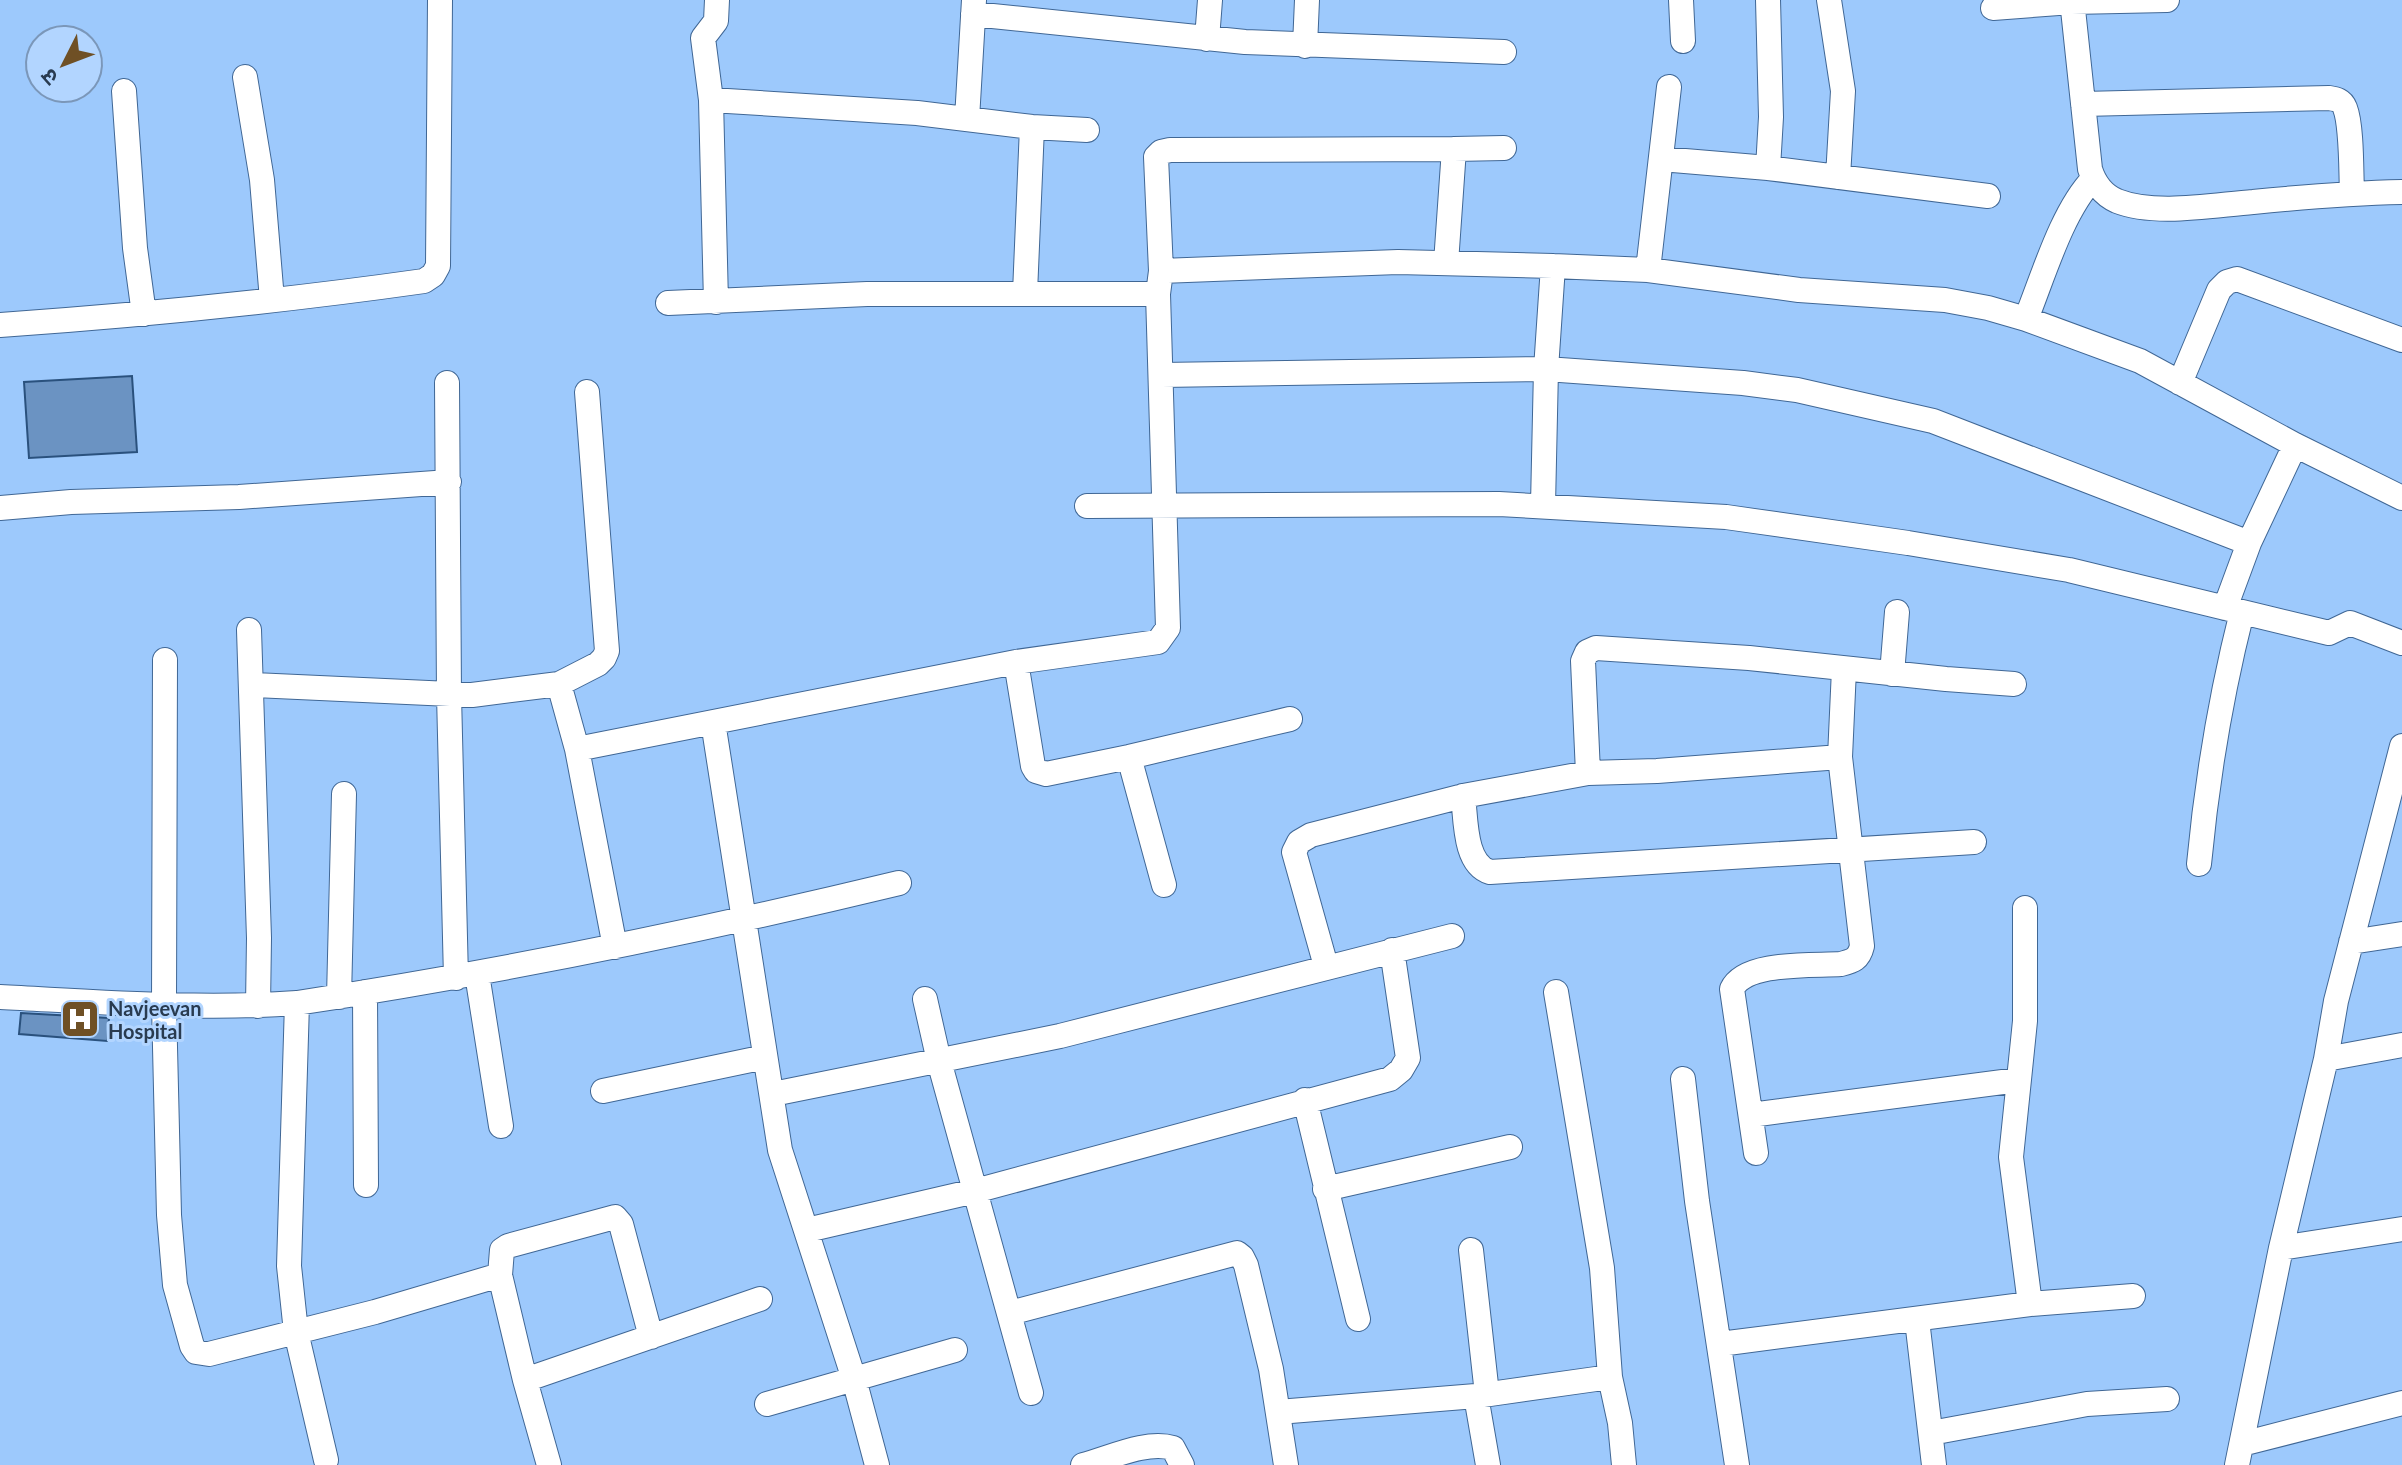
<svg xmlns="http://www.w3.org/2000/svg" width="2402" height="1465" font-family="Lato,'Noto Sans Devanagari',sans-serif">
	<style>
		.building { fill: #6b93c2; stroke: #2a517d; stroke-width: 2 }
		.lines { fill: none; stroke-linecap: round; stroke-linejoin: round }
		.minor-casing { stroke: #406795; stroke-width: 26 }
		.minor { stroke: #fff; stroke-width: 24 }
		.labels { text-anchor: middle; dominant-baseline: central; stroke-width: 6; stroke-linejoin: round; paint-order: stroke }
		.poi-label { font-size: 20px; font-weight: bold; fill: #293b50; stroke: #b2d5ff; text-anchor: start }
	</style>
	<rect width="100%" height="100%" fill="#9dc9fc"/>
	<path class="building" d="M132,376L137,452L29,458L24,382Z
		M21,1013L109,1018L107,1041L19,1034Z"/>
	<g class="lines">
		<g class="minor-casing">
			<path id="minor" d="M1681,0L1683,41
				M1768,0L1771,117L1768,168
				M1829,0L1843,91L1838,177
				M2072,0L2090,169C2094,182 2103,195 2117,201C2155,216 2213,205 2253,202C2303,197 2352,193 2402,192
				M1993,8L2072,2L2167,0
				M973,14L1245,42L1504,52
				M1207,39L1210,0
				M1305,46L1307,0
				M245,77L262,180L272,300
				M124,91L135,248L144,314
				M711,100L703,38L716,21L717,0
				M2083,104L2329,98C2336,99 2342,100 2345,108C2352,126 2351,172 2352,193
				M967,119L974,0
				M1454,149L1504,148
				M1661,159L1768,168L1988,196
				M1648,270L1669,87
				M1161,271L1156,157L1161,152L1170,150L1454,149L1446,263
				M1025,293L1032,127
				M716,302L711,100L917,113L1032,127L1087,130
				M668,303L867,294H1158L1161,271L1398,262L1553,266L1648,270L1799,290L1945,300L1988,308L2026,319L2140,361L2295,445L2402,498
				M2026,319C2043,277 2062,211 2093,179
				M0,325C142,315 283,301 424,281L433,275L438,266L440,0
				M1162,375L1546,369L1743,383L1797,390L1933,421L2249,543
				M447,383L449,695L456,978
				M2180,383L2219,290L2227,282L2237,279L2402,340
				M1543,505L1546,369L1553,266
				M1087,506L1499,504L1726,517L1908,543L2069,570L2329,633L2350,623L2402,643
				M0,508L71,502L239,497L449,482
				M2225,608L2249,543L2295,445
				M249,630L259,938L258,1006
				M165,660L164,1005L169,1215L175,1285L192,1346L196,1352L209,1354L375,1312L500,1275
				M1016,662L1033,766L1036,771L1046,774L1129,757L1290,719
				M1892,674L1897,612
				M559,684L577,749L615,947
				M252,685L472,695L559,684L598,664L604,658L607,651L587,392
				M713,722L780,1150L854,1379L877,1465
				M577,749L1016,662L1158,642L1168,628L1158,294
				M1129,757L1164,885
				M1588,773L1583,661L1587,652L1596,648L1749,658L1946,679L2014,684
				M1463,796C1466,819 1464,864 1490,872L1974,842
				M2199,864C2207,779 2221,695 2242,612
				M2025,908V1021L2011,1157L2030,1304
				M2351,942L2402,934
				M1326,966L1294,852L1299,842L1311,835L1463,796L1588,773L1657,771L1840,757
				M477,974L501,1126
				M365,992L366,1185
				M1556,992L1602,1268L1610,1377L1620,1423L1624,1465
				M0,997C99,1002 199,1010 297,1003C500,972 700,931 899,883
				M339,997L344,794
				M925,999L939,1061L1031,1393
				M297,1003L289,1266L296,1332L326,1460
				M2326,1059L2336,1001L2402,746
				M1683,1079L1697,1201L1737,1465
				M603,1091L765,1057
				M773,1094L1060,1036L1452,936
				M1305,1100L1358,1319
				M1751,1115L2018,1080
				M1756,1153L1732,989C1745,961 1812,966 1841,964C1853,961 1859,959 1862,946L1840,757L1844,669
				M1325,1189L1510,1147
				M807,1230L975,1191L1390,1079L1401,1070L1408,1058L1392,950
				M2281,1248L2402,1229
				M1471,1250L1487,1394
				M1010,1313L1237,1253L1242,1257L1246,1265L1271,1369L1286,1465
				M1917,1320L1934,1465
				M1720,1344L2030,1304L2133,1296
				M525,1380L760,1299
				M1476,1396L1488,1465
				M767,1404L955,1350
				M1278,1412L1476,1396L1610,1377
				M1931,1433L2087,1404L2167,1399
				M2242,1444L2402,1403
				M549,1465L525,1380L500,1275L502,1250L508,1246L615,1217L621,1224L651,1337
				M1083,1465C1110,1458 1146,1440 1173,1448L1182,1465
				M2237,1465L2281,1248L2326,1059L2402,1045"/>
		</g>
		<use href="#minor" class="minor"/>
	</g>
	<defs>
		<g id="hospital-square" transform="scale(2)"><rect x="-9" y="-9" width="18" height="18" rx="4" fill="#6f5025" stroke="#b2d5ff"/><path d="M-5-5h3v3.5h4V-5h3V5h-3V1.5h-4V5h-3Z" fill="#fff"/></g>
	</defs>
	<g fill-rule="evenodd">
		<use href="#hospital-square" x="80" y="1019"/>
	</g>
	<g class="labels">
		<g class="poi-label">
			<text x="108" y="1008">Navjeevan<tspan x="108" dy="23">Hospital</tspan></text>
		</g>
	</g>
	<g transform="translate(64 64) rotate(228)"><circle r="38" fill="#b2d5ff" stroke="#7b97b9" stroke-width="2"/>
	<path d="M0-6L14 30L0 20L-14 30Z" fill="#6f5025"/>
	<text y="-12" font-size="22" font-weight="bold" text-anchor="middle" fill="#293b50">उ</text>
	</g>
</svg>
